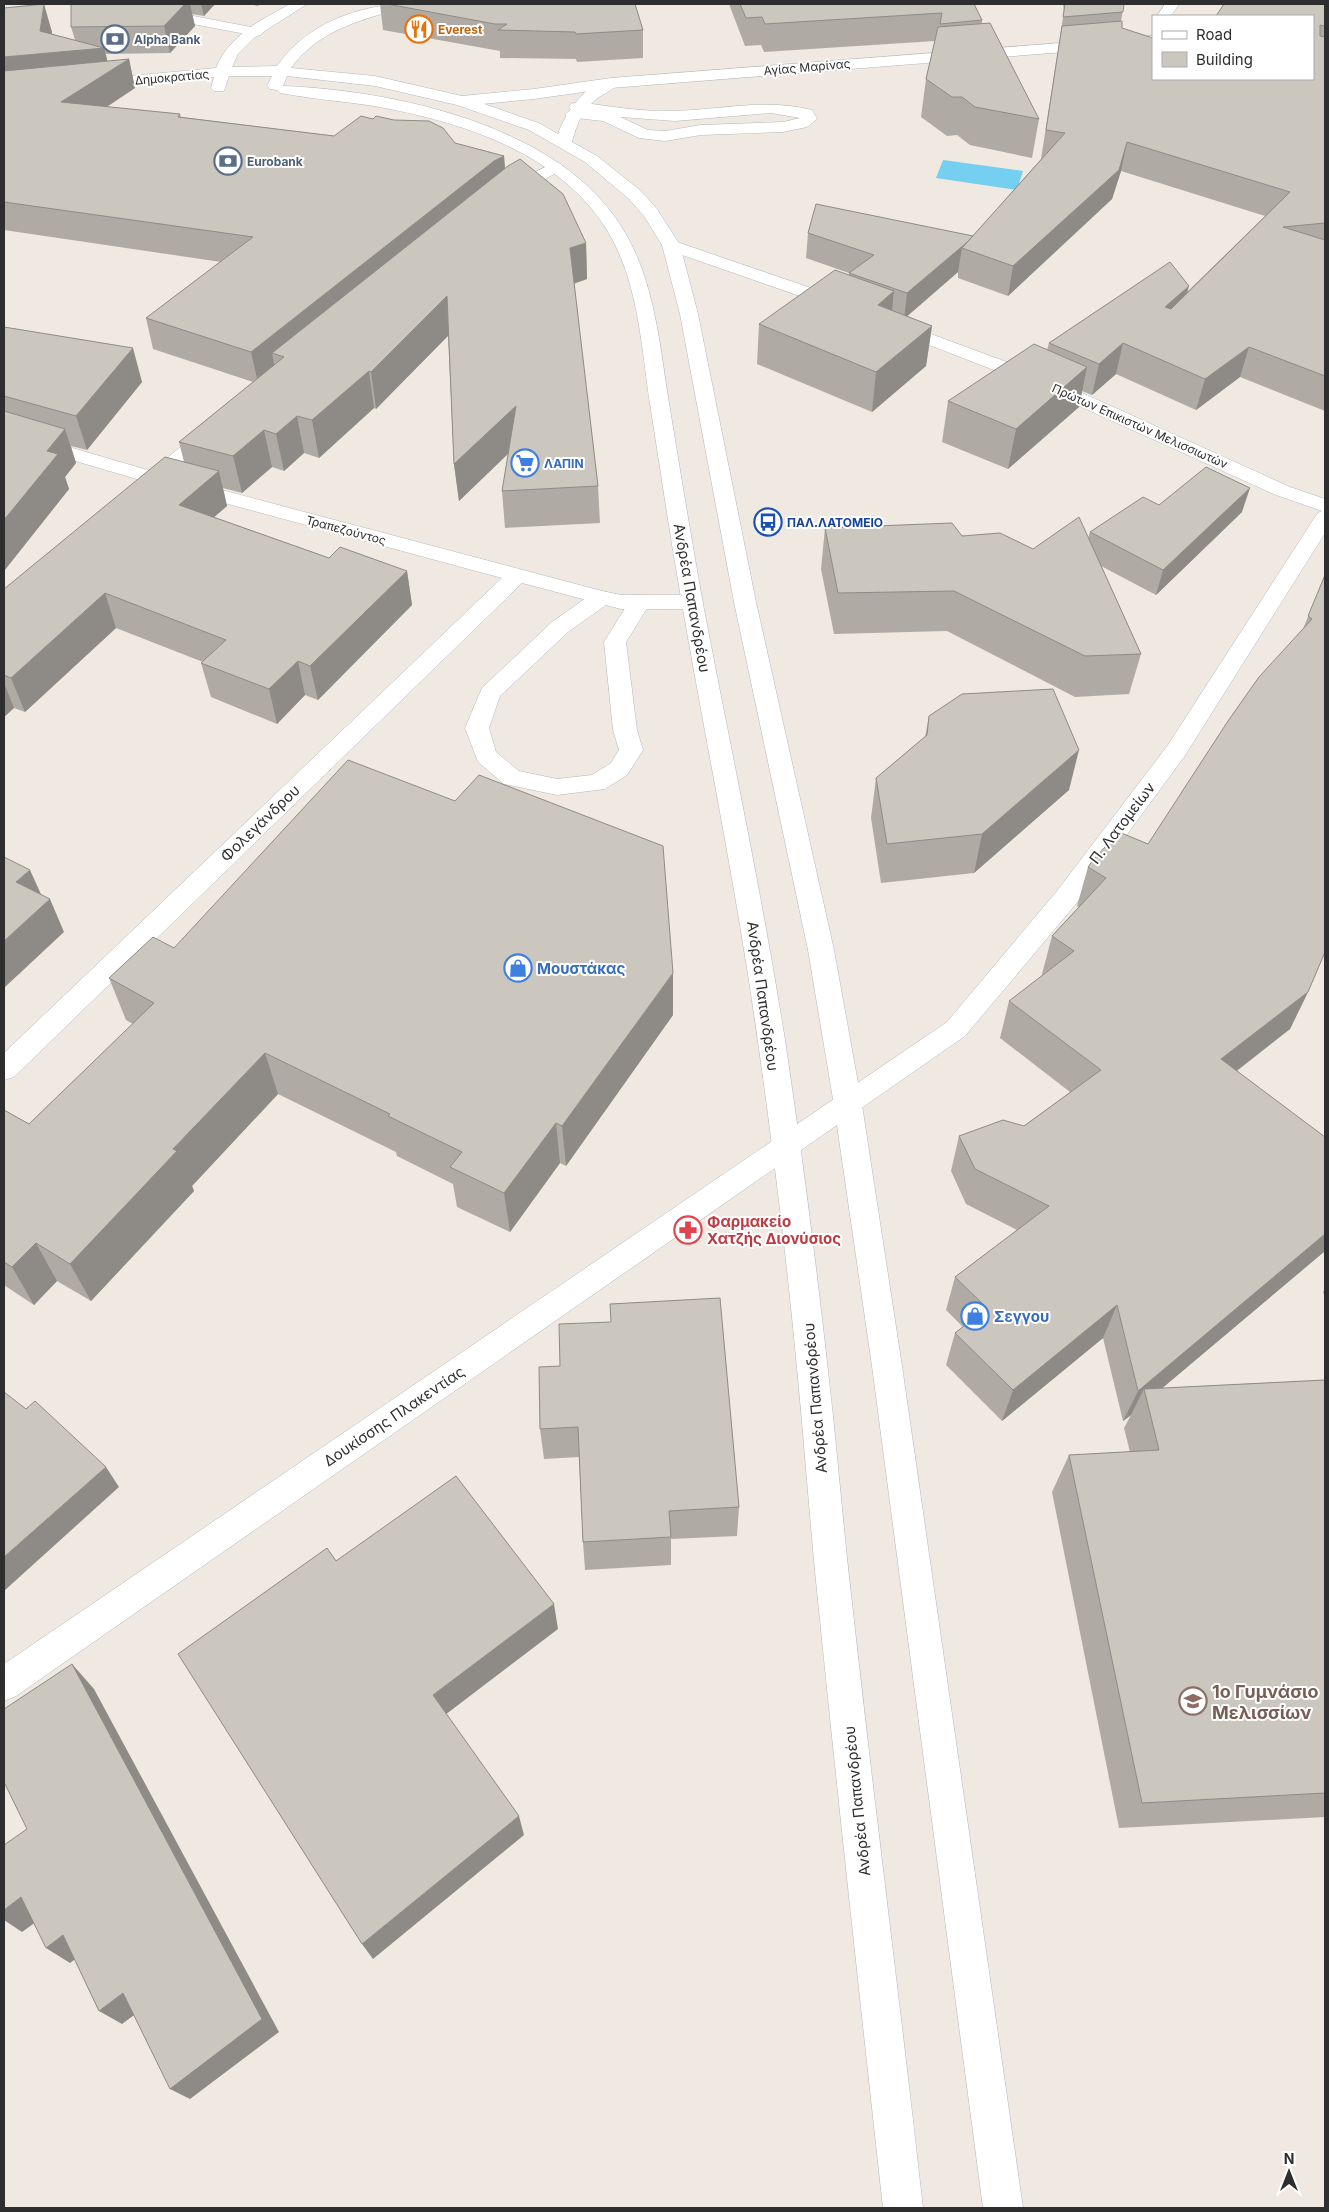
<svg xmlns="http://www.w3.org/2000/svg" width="1329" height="2212" font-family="Inter,sans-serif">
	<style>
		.water { fill: #75cff0 }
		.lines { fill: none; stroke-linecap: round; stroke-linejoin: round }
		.service-casing { stroke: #b4b7c1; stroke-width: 1 }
		.minor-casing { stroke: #b4b7c1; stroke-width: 1 }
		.secondary-casing { stroke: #b4b7c1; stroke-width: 1 }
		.service { fill: #fff; fill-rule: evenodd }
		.minor { fill: #fff; fill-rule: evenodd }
		.secondary { fill: #fff; fill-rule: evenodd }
		.wall { fill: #afaba4 }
		.shaded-wall { fill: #8e8b86 }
		.building { fill: #cbc7bf; stroke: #8e8b86 }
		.labels { text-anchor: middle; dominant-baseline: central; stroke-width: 4; stroke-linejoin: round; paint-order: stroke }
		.far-food-label { font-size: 12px; font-weight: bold; fill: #c56008; stroke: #fff; text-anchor: start }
		.far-service-label { font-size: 12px; font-weight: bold; fill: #4e5e75; stroke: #fff; text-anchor: start }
		.far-street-label { font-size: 12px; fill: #2e2e2e; stroke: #fff }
		.far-shop-label { font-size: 12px; font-weight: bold; fill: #366cbe; stroke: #fff; text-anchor: start }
		.far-transit-label { font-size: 12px; font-weight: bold; fill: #164399; stroke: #fff; text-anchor: start }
		.street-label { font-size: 15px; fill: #2e2e2e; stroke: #fff }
		.shop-label { font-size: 15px; font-weight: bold; fill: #366cbe; stroke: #fff; text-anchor: start }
		.health-label { font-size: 15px; font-weight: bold; fill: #be3a42; stroke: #fff; text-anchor: start }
		.near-education-label { font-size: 18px; font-weight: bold; fill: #785e54; stroke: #fff; text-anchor: start }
	</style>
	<rect width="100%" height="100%" fill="#efe9e1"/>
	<path class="water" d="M943,160L1023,171L1017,190L936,178Z"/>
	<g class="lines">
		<g class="service-casing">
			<path id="service" d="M577,102C609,106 641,112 673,111C720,110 765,98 812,110L817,119L807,127L783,132L701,135L665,141L639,138L603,121L567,117L565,114L571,110L569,107L571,104ZM771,113L800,118L783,122L701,125L665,131L648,130L620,117L675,121Z
				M601,591L609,593L612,598L609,603L568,632L500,696L489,728L496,752L519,771L557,779L592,775L611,763L619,750L613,730L604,642L632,597L640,595L648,597L651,602L626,642L637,730L643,750L627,775L605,789L557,795L504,784L478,762L465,728L482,688L552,622L593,593Z"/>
		</g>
		<g class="minor-casing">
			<path id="minor" d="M102,4H131L256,28L261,29L263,32L261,35L256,36L109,8L104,7Z
				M1165,4H1179L1171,16H1157Z
				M1153,36V45L611,88L534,99L462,106L456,104L454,101L456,98L462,96L534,89L611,78Z
				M555,162L561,164L563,167L561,170L514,197H502L500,193L502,189Z
				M671,240L846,300L849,304L846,308L840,309L834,308L665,249L662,245L665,241Z
				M896,321L1047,377L1290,487L1325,499V533L1184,757L1075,905L965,1036L16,1696L4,1701V1664L947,1022L1057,891L1168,745L1315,517L1318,513L1322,511L1276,495L1033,385L890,330L887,326L890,322Z
				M212,425L219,427L222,431L219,435L169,476L602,591L621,595H692L700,597L703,602L700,607L692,609H621L522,583L14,1077L4,1080V1053L502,578L158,485L148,489L141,487L138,483L140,480L4,440V428L151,471L205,427Z"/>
		</g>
		<g class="secondary-casing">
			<path id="secondary" d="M290,4H307L254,38L238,54L232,67L277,66C306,24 359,4 409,4L407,7C364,19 319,29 291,68L375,76L462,96L541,124L558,134C564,114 592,74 616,80L619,83C614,89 606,93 599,97C583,109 577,123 572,142L597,156L641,191L657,209L680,245L698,314L756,602L834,950L862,1105L902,1366L1023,2208H983L872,1366L834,1105L808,950L734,602L680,314L662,245L644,216L629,199L585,162L529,130L457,105L375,86L287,76L283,86C391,90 552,124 617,220C654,273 659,341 669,403C680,470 691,537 703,604C731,750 762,894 785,1040C801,1147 815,1254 827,1362C837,1445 843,1529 853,1612C875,1811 901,2010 923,2208H883C860,1999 837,1790 816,1581C809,1510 804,1439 797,1368C787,1261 774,1155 759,1049C738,895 706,744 680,592C669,529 660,467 650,404C641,344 638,273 601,221C550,149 457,121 374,106C343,101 311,99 280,93L277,90L270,89L267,86L272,76H229L224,91H214L211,88L214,77L97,89L92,87L89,84L92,81L97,79L216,68C229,35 261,20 290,4Z"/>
		</g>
		<use href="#service" class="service"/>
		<use href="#minor" class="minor"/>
		<use href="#secondary" class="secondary"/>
	</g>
	<path class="wall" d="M64,4H215L204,16L192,14L195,26L170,53L106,54L107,61L129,59L135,88L107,107L180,114L181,117L334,136L455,143L504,156L505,168L586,243L587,279L574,284L598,486L600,523L505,528L502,491L508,454L459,501L454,464L448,335L376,409L374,408L319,458L304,453L284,471L272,467L242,493L223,488L227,506L214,517L329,558L407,571L412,605L318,700L305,695L277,724L211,697L201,663L203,662L116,628L25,712L14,708L4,717V589L184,462L179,442L253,382L153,349L146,318L221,262L4,230V8L52,32L51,34L75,40L71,27V4Z
		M248,4H260L258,6Z
		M380,4H635L643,30V58L577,62L576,59L500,58V51L383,30Z
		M729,4H974L982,20V24L1039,119L1032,158L970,145L957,135L947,136L921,117L926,79L935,41L764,52L761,45L745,46Z
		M1063,4H1124L1121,21L1122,28L1153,79L1313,16L1325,4V411L1240,377L1196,410L1116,374L1092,395L1082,391L1079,407L1008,469L942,442L948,401L1047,350L1049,343L1187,292L1265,216L1121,171L1112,199L1008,296L958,278V272L907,316L932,326L926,366L872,412L757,364L759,324L849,275V273L806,258L808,233L973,236L1041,159L1064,11Z
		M4,327L142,382L87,450L71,446L76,463L65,477L69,489L4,571Z
		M1159,505L1242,512L1156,595L1101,566L1141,654L1129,694L1075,697L947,631L834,634L821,569L825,528L962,536L1033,549L1088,538L1090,532Z
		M1325,575L1308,992L1290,1029L1237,1071L1325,1251L1162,1388L1325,1380V1817L1119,1828L1052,1492L1069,1455L1130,1452L1124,1428L1131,1415L1123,1421L1103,1338L1002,1421L946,1365L955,1333L963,1327L946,1310L955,1277L1017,1230L966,1204L951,1171L959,1136L1024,1126L1070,1092L1000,1038L1009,1001L1043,975L1042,974L1052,936L1079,907L1077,906L1088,867L1148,844L1303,629Z
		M929,716L1069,790L974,873L881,883L871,818L876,778L925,737Z
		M174,948L673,1015L566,1166L560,1163L510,1232L457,1207L453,1184L397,1156L396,1152L278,1094L192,1186L194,1191L91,1301L57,1281L34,1305L4,1285V1110L29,1124L133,1024L126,1020L109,978Z
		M1325,1289V1298L1323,1292Z
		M539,1367L739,1507L737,1536L671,1539V1565L585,1570L583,1542L579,1457L544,1459L540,1429Z"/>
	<path class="shaded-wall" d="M44,4L52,32L49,53L104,48L110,71L129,59L135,88L68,132L4,88V57L40,31Z
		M185,4H190L195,26L170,53L164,26Z
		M201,4H215L204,16Z
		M1127,142L1121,171L1112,199L1008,296L1013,266Z
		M504,156L506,185L284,357L272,353L275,369L258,383L251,352L494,161Z
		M975,236L962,248L958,272L904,319L907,293Z
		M586,243L587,279L572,284L570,248Z
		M1189,286L1181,316L1165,307Z
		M894,291L890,331L878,305Z
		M447,296L451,333L376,409L371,372Z
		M932,326L926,366L872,412L876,372Z
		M1123,343L1116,374L1092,395L1099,364Z
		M1249,347L1240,377L1196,410L1205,379Z
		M133,348L142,382L87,450L76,416Z
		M1087,367L1079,407L1008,469L1016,429Z
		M369,371L374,408L319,458L312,420Z
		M516,406L519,443L459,501L454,464Z
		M297,416L304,453L284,471L276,434Z
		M65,429L76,463L65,477L69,489L4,571V520L47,451Z
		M264,430L272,467L242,493L233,456Z
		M219,471L227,506L189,539L179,505Z
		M1250,488L1242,512L1156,595L1163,570Z
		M407,571L412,605L318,700L310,666Z
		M105,593L116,628L25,712L11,678Z
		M298,661L305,695L277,724L269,689Z
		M4,683L14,708L4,717Z
		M1079,750L1069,790L974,873L982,834Z
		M30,870L45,903L16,882Z
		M50,899L64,932L4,988V941Z
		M673,973V1015L566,1166L562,1126Z
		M1308,992L1290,1029L1205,1095L1221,1059Z
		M265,1053L278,1094L192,1186L194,1191L91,1301L70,1264L173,1149Z
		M556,1123L560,1163L510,1232L504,1193Z
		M1325,1234V1251L1147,1401L1144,1389L1131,1415L1123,1421L1138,1391Z
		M36,1243L57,1281L34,1305L12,1267Z
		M1117,1305L1103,1338L1002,1421L1013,1390Z
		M106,1467L119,1487L4,1591V1557Z
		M554,1604L558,1629L441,1718L433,1695Z
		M72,1664L94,1689L279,2032L190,2099L170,2089Z
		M519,1816L524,1835L373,1959L362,1944Z
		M21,1897L47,1914L22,1932L4,1920V1910Z
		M63,1935L86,1951L70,1963L46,1948Z
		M123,1993L145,2007L122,2024L99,2011Z"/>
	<path class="building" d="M44,4L40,31L104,48L4,57V8Z
		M71,4H185L164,26L71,27Z
		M387,4H635L643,30L576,34L575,32L498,30L507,24H495Z
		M740,4H974L982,20L940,24L942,13L765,24L762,17L746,18Z
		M1065,4H1124L1123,12L1063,17Z
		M1224,4H1325V26L1320,25V36L1325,37V223L1283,227L1325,240V376L1249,347L1205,379L1123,343L1099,364L1049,343L1170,262L1189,286L1165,307L1171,309L1290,192L1127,142L1119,170L1013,266L962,248L1065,133L1046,130L1062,26L1122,21V28L1153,38V79H1313V16H1216Z
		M990,23L1039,119L975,107L962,97H952L926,79L938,27Z
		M129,59L61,102L180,114L178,117L334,136L361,116L373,119L376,116L394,120L429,121L443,128L455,143L504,156L494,161L251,352L146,318L253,237L4,202V71Z
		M520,159L563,194L586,243L570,248L598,486L502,491L516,406L454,464L447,296L371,372L369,371L312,420L297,416L276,434L264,430L233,456L179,442L284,357L272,353L508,166Z
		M816,204L973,236L965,244L907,293L849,273L874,255L808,233Z
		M835,270L894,291L878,305L932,326L876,372L759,324Z
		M4,327L133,348L76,416L4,396Z
		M1034,344L1087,367L1016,429L948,401Z
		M4,411L65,429L47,451L58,454L4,520Z
		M165,457L219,471L179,505L329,558L340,547L407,571L310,666L298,661L269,689L201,663L226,640L105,593L11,678L4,675V589Z
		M1206,467L1250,488L1163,570L1090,532L1143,497L1159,505Z
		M1079,517L1141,654L1085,656L954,591L838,593L825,528L952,523L962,536L1000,533L1033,549Z
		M1325,575V952L1308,992L1221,1059L1325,1137V1234L1138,1391L1117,1305L1013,1390L955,1333L987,1308L955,1277L1049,1206L975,1169L959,1136L1003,1120L1024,1126L1101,1070L1009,1001L1074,951L1052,936L1106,878L1088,867L1093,860L1119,832L1148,844L1228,721L1259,677L1312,619L1308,616Z
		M1053,689L1079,750L982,834L887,844L876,778L927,735L929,716L962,694Z
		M348,760L455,801L479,775L663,846L673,973L562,1126L556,1123L504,1193L450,1167L462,1152L388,1116L390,1114L265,1053L173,1149L177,1151L70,1264L36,1243L12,1267L4,1262V1110L29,1124L154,1003L109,978L153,937L174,948Z
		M4,857L30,870L16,882L50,899L4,941Z
		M720,1298L739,1507L669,1511L671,1537L583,1542L578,1427L540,1429L539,1367L560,1366L559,1324L611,1322L610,1304Z
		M1325,1380V1793L1142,1803L1069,1455L1159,1450L1144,1389Z
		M4,1392L26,1409L35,1401L106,1467L4,1557Z
		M456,1476L554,1604L433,1695L519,1816L362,1944L178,1654L327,1548L336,1561Z
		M72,1664L262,2019L170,2089L123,1993L99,2011L63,1935L46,1948L21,1897L4,1910V1845L27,1829L4,1782V1709Z"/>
	<defs>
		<g id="restaurant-ring" transform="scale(1.4375)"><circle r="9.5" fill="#fff" stroke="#e8710a" stroke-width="1.5"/><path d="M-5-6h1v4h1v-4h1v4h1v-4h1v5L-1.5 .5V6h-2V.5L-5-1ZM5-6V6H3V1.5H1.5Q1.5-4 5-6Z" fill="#e8710a"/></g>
		<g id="bank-ring" transform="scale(1.4375)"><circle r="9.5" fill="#fff" stroke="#5c6f8a" stroke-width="1.5"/><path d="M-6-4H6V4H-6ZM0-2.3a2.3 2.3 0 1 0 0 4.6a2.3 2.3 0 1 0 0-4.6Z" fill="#5c6f8a"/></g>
		<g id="supermarket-ring" transform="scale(1.4375)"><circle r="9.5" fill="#fff" stroke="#3f7fe0" stroke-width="1.5"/><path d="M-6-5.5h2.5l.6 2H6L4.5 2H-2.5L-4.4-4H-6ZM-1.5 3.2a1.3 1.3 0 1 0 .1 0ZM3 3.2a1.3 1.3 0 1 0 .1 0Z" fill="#3f7fe0"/></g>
		<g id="bus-ring" transform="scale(1.4375)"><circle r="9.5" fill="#fff" stroke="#1a4fb4" stroke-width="1.5"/><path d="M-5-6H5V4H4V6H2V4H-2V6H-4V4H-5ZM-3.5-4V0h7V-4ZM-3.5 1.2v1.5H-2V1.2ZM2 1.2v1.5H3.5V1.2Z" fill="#1a4fb4"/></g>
		<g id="shop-ring" transform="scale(1.4375)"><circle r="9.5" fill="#fff" stroke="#3f7fe0" stroke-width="1.5"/><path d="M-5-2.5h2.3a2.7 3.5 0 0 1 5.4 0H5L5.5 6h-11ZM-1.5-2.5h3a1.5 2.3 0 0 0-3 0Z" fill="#3f7fe0"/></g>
		<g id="pharmacy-ring" transform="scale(1.4375)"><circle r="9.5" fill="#fff" stroke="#e0444e" stroke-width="1.5"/><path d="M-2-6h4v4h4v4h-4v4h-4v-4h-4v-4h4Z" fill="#e0444e"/></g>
		<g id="school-ring" transform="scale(1.4375)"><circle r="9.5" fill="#fff" stroke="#8d6e63" stroke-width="1.5"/><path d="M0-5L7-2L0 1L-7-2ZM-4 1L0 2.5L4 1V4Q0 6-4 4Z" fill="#8d6e63"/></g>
	</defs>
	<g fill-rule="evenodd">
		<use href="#restaurant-ring" x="419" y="29"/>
		<use href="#bank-ring" x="115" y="39"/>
		<use href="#bank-ring" x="228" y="161"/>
		<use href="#supermarket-ring" x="525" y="463"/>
		<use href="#bus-ring" x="768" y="522"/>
		<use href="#shop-ring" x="518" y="968"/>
		<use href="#pharmacy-ring" x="688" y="1230"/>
		<use href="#shop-ring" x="975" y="1316"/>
		<use href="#school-ring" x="1193" y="1701"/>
	</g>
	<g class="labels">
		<g class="far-food-label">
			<text x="438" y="29">Everest</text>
		</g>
		<g class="far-service-label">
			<text x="134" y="39">Alpha Bank</text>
			<text x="247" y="161">Eurobank</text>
		</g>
		<g class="far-street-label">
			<text transform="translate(807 67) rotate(-5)">Αγίας Μαρίνας</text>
			<text transform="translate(172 77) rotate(-5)">Δημοκρατίας</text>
			<text transform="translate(1140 426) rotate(24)">Πρώτων Επικιστών Μελισσιωτών</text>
			<text transform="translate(346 530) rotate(15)">Τραπεζούντος</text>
		</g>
		<g class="far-shop-label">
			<text x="544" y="463">ΛΑΠΙΝ</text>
		</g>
		<g class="far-transit-label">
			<text x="787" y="522">ΠΑΛ.ΛΑΤΟΜΕΙΟ</text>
		</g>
		<g class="street-label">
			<text transform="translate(692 598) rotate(80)">Ανδρέα Παπανδρέου</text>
			<text transform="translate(260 823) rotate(-44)">Φολεγάνδρου</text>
			<text transform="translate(1122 823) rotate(-53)">Π. Λατομείων</text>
			<text transform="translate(763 996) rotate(82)">Ανδρέα Παπανδρέου</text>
			<text transform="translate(815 1398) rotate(-95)">Ανδρέα Παπανδρέου</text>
			<text transform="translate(394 1416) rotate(-34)">Δουκίσσης Πλακεντίας</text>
			<text transform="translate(857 1801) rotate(-96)">Ανδρέα Παπανδρέου</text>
		</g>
		<g class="shop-label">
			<text x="537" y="968">Μουστάκας</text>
			<text x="994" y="1316">Σεγγου</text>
		</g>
		<g class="health-label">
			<text x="707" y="1221">Φαρμακείο<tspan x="707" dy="17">Χατζής Διονύσιος</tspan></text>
		</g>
		<g class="near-education-label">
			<text x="1212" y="1691">1ο Γυμνάσιο<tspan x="1212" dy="21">Μελισσίων</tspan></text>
		</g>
	</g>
	<rect width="1329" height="2212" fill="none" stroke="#2e2e2e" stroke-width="10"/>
	<rect x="1152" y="15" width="162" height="65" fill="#ffffff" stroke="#ababab"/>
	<rect x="1162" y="31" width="25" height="8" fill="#ffffff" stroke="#ababab"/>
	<text x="1196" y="40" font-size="15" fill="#2e2e2e">Road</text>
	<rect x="1162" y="52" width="25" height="15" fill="#cbc7bf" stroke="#ababab"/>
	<text x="1196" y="65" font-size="15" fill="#2e2e2e">Building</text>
	<g transform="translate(1289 2172)" stroke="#ffffff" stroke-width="4" paint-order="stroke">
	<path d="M0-4L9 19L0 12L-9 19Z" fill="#2e2e2e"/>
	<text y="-8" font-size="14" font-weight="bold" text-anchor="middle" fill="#2e2e2e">N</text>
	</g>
</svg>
